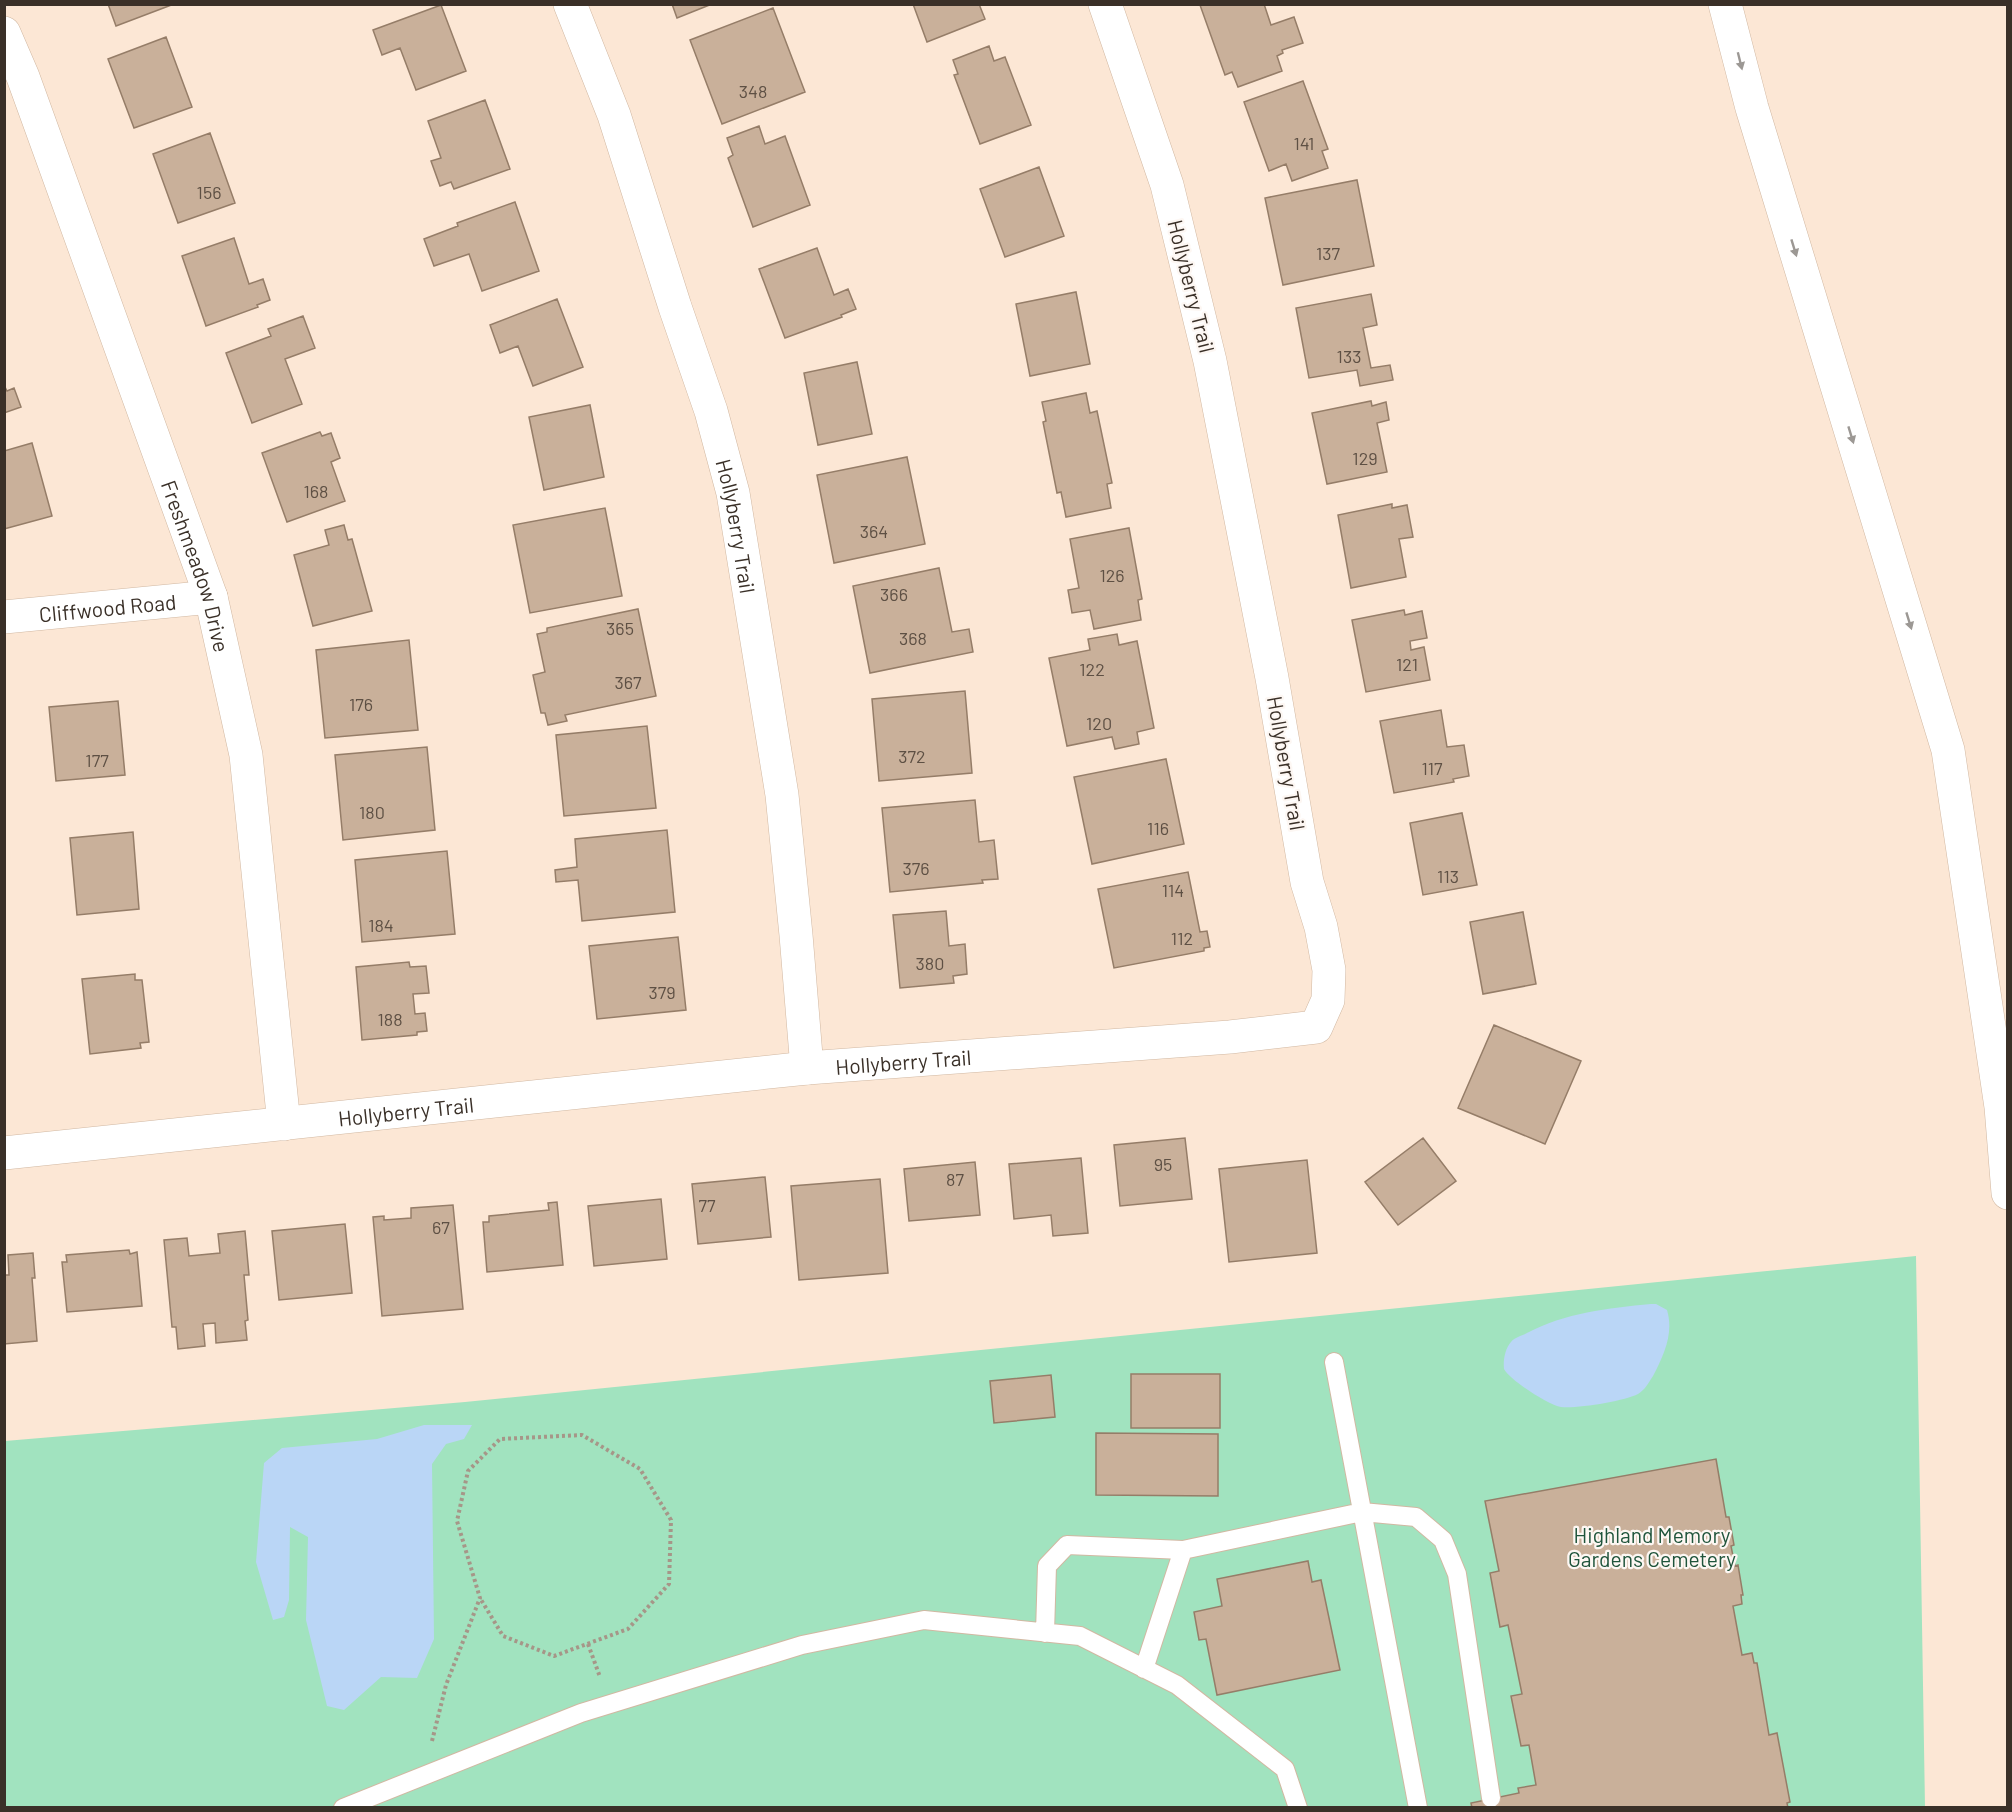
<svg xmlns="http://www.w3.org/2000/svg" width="2012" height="1812" font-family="Barlow,sans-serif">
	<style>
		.green { fill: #a1e3bf }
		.water { fill: #bad6f6 }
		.building { fill: #c9b09a; stroke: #957d68; stroke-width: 1.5 }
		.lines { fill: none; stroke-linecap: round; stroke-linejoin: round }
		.service-casing { stroke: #d1b8a2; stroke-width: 20 }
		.minor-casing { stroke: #d1b8a2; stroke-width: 34 }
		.motorway-casing { stroke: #d1b8a2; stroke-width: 34 }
		.path { stroke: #a69688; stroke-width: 4; stroke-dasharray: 3 3; stroke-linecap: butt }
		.service { stroke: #fff; stroke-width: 18 }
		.minor { stroke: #fff; stroke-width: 33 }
		.motorway { stroke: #fff; stroke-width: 33 }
		.oneway { fill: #9c9894 }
		.labels { text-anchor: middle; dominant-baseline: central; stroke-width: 4.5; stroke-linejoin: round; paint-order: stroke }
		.number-label { font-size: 18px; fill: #5e5044 }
		.street-label { font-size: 21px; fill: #3a3028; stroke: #fdf7f3 }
		.park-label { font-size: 21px; fill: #1f543b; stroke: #fdf7f3 }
	</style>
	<rect width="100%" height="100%" fill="#fce7d5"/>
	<path class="green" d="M1916,1256L1925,1807L5,1808V1441L465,1402Z"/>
	<path class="water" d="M1651,1304H1656L1667,1310C1674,1333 1664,1355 1653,1376C1649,1382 1645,1390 1638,1394C1625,1401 1576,1409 1561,1407C1548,1405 1510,1380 1504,1369C1503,1360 1505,1349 1511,1342C1515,1337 1522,1336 1527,1333C1565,1313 1608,1308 1651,1304Z
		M424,1425H472L464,1439L446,1444L432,1464L434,1639L417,1678L381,1677L344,1710L327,1706L306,1620L308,1537L290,1527L289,1600L284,1617L273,1620L256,1562L264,1463L282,1448L377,1439Z"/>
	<path class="building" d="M108,4H174L116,26Z
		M672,4H712L677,18Z
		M913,4H979L985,19L927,42Z
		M1264,4L1271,25L1294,17L1303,43L1282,50L1283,53L1277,56L1282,71L1238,87L1232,72L1225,75L1200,5Z
		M441,5L466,71L416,90L400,48L382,55L373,30Z
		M773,8L805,92L722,124L690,40Z
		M166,37L192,107L134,128L108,59Z
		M989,46L994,61L1005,57L1031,125L980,144L954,75L958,74L953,60Z
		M1303,81L1328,149L1322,151L1328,168L1292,181L1286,164L1269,171L1244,102Z
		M485,100L510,169L454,189L451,182L440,186L431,161L441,158L428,121Z
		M759,126L765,144L785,136L810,205L753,227L728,158L733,155L727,138Z
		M210,133L235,203L178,223L153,154Z
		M1039,167L1064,236L1005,257L980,189Z
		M1357,180L1374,266L1283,285L1265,198Z
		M515,202L539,271L482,291L469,254L434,266L424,239L458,226L457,223Z
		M234,238L249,284L263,279L270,300L257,305L258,307L206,326L182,256Z
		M817,248L834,295L848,289L856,309L841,315L842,317L785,338L759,269Z
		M1076,292L1090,364L1030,376L1016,304Z
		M1371,294L1377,325L1363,328L1371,368L1390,365L1393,380L1360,386L1357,370L1309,378L1296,308Z
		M557,299L583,367L533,386L518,346L500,353L490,325Z
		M303,316L315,348L285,359L302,404L252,423L226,353L271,336L268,329Z
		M857,362L872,434L818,445L804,373Z
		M4,385L7,391L14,388L21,407L4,413Z
		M1086,393L1090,413L1097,411L1112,483L1107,484L1111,508L1066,517L1061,492L1057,493L1043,422L1046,421L1042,402Z
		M1371,401L1372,406L1386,402L1389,420L1377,423L1387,472L1327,484L1312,413Z
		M590,405L604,477L544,490L529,417Z
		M320,432L322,436L331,433L340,458L331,462L345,501L287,522L262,453Z
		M32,443L52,516L4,529V451Z
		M907,457L925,544L834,563L817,475Z
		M1392,504V508L1407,505L1413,537L1399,539L1406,577L1351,588L1338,515Z
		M605,508L622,596L530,613L513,525Z
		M344,525L348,540L352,539L372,611L313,626L294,555L329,545L325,530Z
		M1129,528L1142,599L1138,600L1141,620L1094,629L1090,610L1072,613L1068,590L1079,588L1070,539Z
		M939,568L952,632L969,629L973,652L870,673L853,586Z
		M638,609L656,696L565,715L567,721L548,725L545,713H541L533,675L545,672L537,634L547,632V628Z
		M1404,610L1405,615L1422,611L1427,638L1410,641L1411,650L1424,647L1430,680L1366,692L1352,620Z
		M1117,634L1119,645L1137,641L1154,728L1137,732L1139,744L1115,749L1112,737L1067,746L1049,658L1090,650L1088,639Z
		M409,640L418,730L325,738L316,650Z
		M965,691L972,773L879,781L872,699Z
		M118,701L125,775L56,781L49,707Z
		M1441,710L1447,747L1464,745L1469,776L1453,779L1454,782L1394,793L1380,721Z
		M647,726L656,808L564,816L556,735Z
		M427,747L435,830L343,840L335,755Z
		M1166,759L1184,844L1092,864L1074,777Z
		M975,800L979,842L994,840L998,879L982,880L983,883L890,892L882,808Z
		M1462,813L1477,885L1423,895L1410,823Z
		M667,830L675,912L582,921L578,880L556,882L555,870L577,867L575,839Z
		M133,832L139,909L77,915L70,838Z
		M447,851L455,934L362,942L355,860Z
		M1188,872L1200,932L1207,931L1210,947L1204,948V951L1114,968L1098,889Z
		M946,911L949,946L965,944L967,974L953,976L954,983L900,988L893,915Z
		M1523,912L1536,984L1483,994L1470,922Z
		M678,937L686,1010L597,1019L589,946Z
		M409,962L410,967L426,966L429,993L413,994L415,1014L425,1013L427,1031L417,1032V1035L362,1040L356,967Z
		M135,974V980H142L149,1042L140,1043L141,1048L90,1054L82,979Z
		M1494,1025L1581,1061L1545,1144L1458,1108Z
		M1185,1138L1192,1199L1120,1206L1114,1145Z
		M1423,1138L1456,1181L1398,1225L1365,1182Z
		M1081,1158L1088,1233L1053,1236L1051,1215L1014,1219L1009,1164Z
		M1307,1160L1317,1253L1229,1262L1219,1169Z
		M975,1162L980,1215L909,1221L904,1169Z
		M765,1177L771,1237L698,1244L692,1184Z
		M880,1179L888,1273L799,1280L791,1186Z
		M661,1199L667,1259L594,1266L588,1206Z
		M557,1202L563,1265L487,1272L483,1222H489V1216L549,1210L548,1203Z
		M453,1205L463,1309L382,1316L373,1217L384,1216V1220L411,1218V1208Z
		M345,1224L352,1293L279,1300L272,1231Z
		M245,1231L249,1275H244L248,1320L245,1321L247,1340L216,1343L215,1323L203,1324L205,1346L178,1349L176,1327H172L164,1240L187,1238L189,1256L220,1253L218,1234Z
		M129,1250L130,1254L137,1252L142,1306L67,1312L62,1262H67L66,1255Z
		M33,1253L35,1278H32L37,1341L4,1344V1275H9L8,1255Z
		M1131,1374H1220V1428H1131Z
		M1051,1375L1055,1417L994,1423L990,1381Z
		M1096,1433L1218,1434V1496L1096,1495Z
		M1716,1459L1726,1517H1729L1734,1545L1731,1546L1735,1566L1738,1565L1743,1595H1741L1742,1604L1733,1606L1742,1655L1752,1653L1754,1663H1757L1769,1735L1777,1733L1790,1802L1787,1803L1788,1808H1472L1471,1803L1519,1793L1518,1788L1536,1785L1529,1745L1521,1746L1511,1696L1522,1694L1508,1625L1500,1627L1490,1573L1499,1571L1485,1501Z
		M1308,1561L1312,1582L1321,1580L1340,1670L1217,1695L1206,1639L1199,1640L1194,1612L1222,1606L1217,1579Z"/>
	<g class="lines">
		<g class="service-casing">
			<path id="service" d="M1334,1362L1418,1808
				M1183,1550L1362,1512L1416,1517L1443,1540L1457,1574L1491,1798
				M1045,1633L1047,1566L1067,1545L1183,1550L1144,1669
				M343,1808L581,1713L802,1645L924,1620L1080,1636L1177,1685L1285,1769L1298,1808"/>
		</g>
		<g class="minor-casing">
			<g id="minor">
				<path id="s1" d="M570,4L614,115L675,307L711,411L733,493L782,795L796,935L807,1068"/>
				<path id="s2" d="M4,33L23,77L211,597L246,755L284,1124"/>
				<path id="s3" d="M4,617L211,597"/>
				<path id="s4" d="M4,1153L807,1068L1230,1037L1316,1027L1328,1000L1329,970L1321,927L1307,882L1272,678L1210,361L1167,185L1105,4"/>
			</g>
		</g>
		<g class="motorway-casing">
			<path id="motorway" d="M1725,4L1752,108L1948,750L2001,1107L2008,1193"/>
		</g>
		<path class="path" d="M588,1644L600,1677
			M432,1741L446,1685L480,1598L457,1521L468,1471L500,1439L582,1435L640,1469L671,1520L669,1584L628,1629L554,1656L503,1636L480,1598"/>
		<use href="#service" class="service"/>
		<use href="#minor" class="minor"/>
		<use href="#motorway" class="motorway"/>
	</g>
	<defs><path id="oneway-solid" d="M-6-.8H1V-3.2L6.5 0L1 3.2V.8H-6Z" transform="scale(1.5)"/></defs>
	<g class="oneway">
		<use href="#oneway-solid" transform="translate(1740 61) rotate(76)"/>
		<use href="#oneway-solid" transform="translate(1794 248) rotate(73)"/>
		<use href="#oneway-solid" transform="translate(1851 435) rotate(73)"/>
		<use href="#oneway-solid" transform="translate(1909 621) rotate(73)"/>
	</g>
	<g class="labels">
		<g class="number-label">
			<text x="753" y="91">348</text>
			<text x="1304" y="143">141</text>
			<text x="209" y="192">156</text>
			<text x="1328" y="253">137</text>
			<text x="1349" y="356">133</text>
			<text x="1365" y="458">129</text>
			<text x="316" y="491">168</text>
			<text x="874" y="531">364</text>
			<text x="1112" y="575">126</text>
			<text x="894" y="594">366</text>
			<text x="620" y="628">365</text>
			<text x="913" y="638">368</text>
			<text x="1407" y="664">121</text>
			<text x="1092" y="669">122</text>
			<text x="628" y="682">367</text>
			<text x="361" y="704">176</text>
			<text x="1099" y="723">120</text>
			<text x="912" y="756">372</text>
			<text x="97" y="760">177</text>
			<text x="1432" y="768">117</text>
			<text x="372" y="812">180</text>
			<text x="1158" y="828">116</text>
			<text x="916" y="868">376</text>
			<text x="1448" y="876">113</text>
			<text x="1173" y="890">114</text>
			<text x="381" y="925">184</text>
			<text x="1182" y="938">112</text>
			<text x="930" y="963">380</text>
			<text x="662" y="992">379</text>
			<text x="390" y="1019">188</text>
			<text x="1163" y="1164">95</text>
			<text x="955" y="1179">87</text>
			<text x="707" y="1205">77</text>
			<text x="441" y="1227">67</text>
		</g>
		<g class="street-label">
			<text transform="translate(1192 286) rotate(76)">Hollyberry Trail</text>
			<text stroke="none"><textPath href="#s1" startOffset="549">Hollyberry Trail</textPath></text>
			<text stroke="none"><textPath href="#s2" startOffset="567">Freshmeadow Drive</textPath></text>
			<text stroke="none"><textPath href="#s3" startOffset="104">Cliffwood Road</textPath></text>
			<text transform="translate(1287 763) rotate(80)">Hollyberry Trail</text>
			<text stroke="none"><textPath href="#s4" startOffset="904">Hollyberry Trail</textPath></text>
			<text stroke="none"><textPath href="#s4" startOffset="404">Hollyberry Trail</textPath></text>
		</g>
		<g class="park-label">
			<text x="1652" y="1534">Highland Memory<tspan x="1652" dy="24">Gardens Cemetery</tspan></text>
		</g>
	</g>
	<rect width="2012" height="1812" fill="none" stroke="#3a3028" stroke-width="12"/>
</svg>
